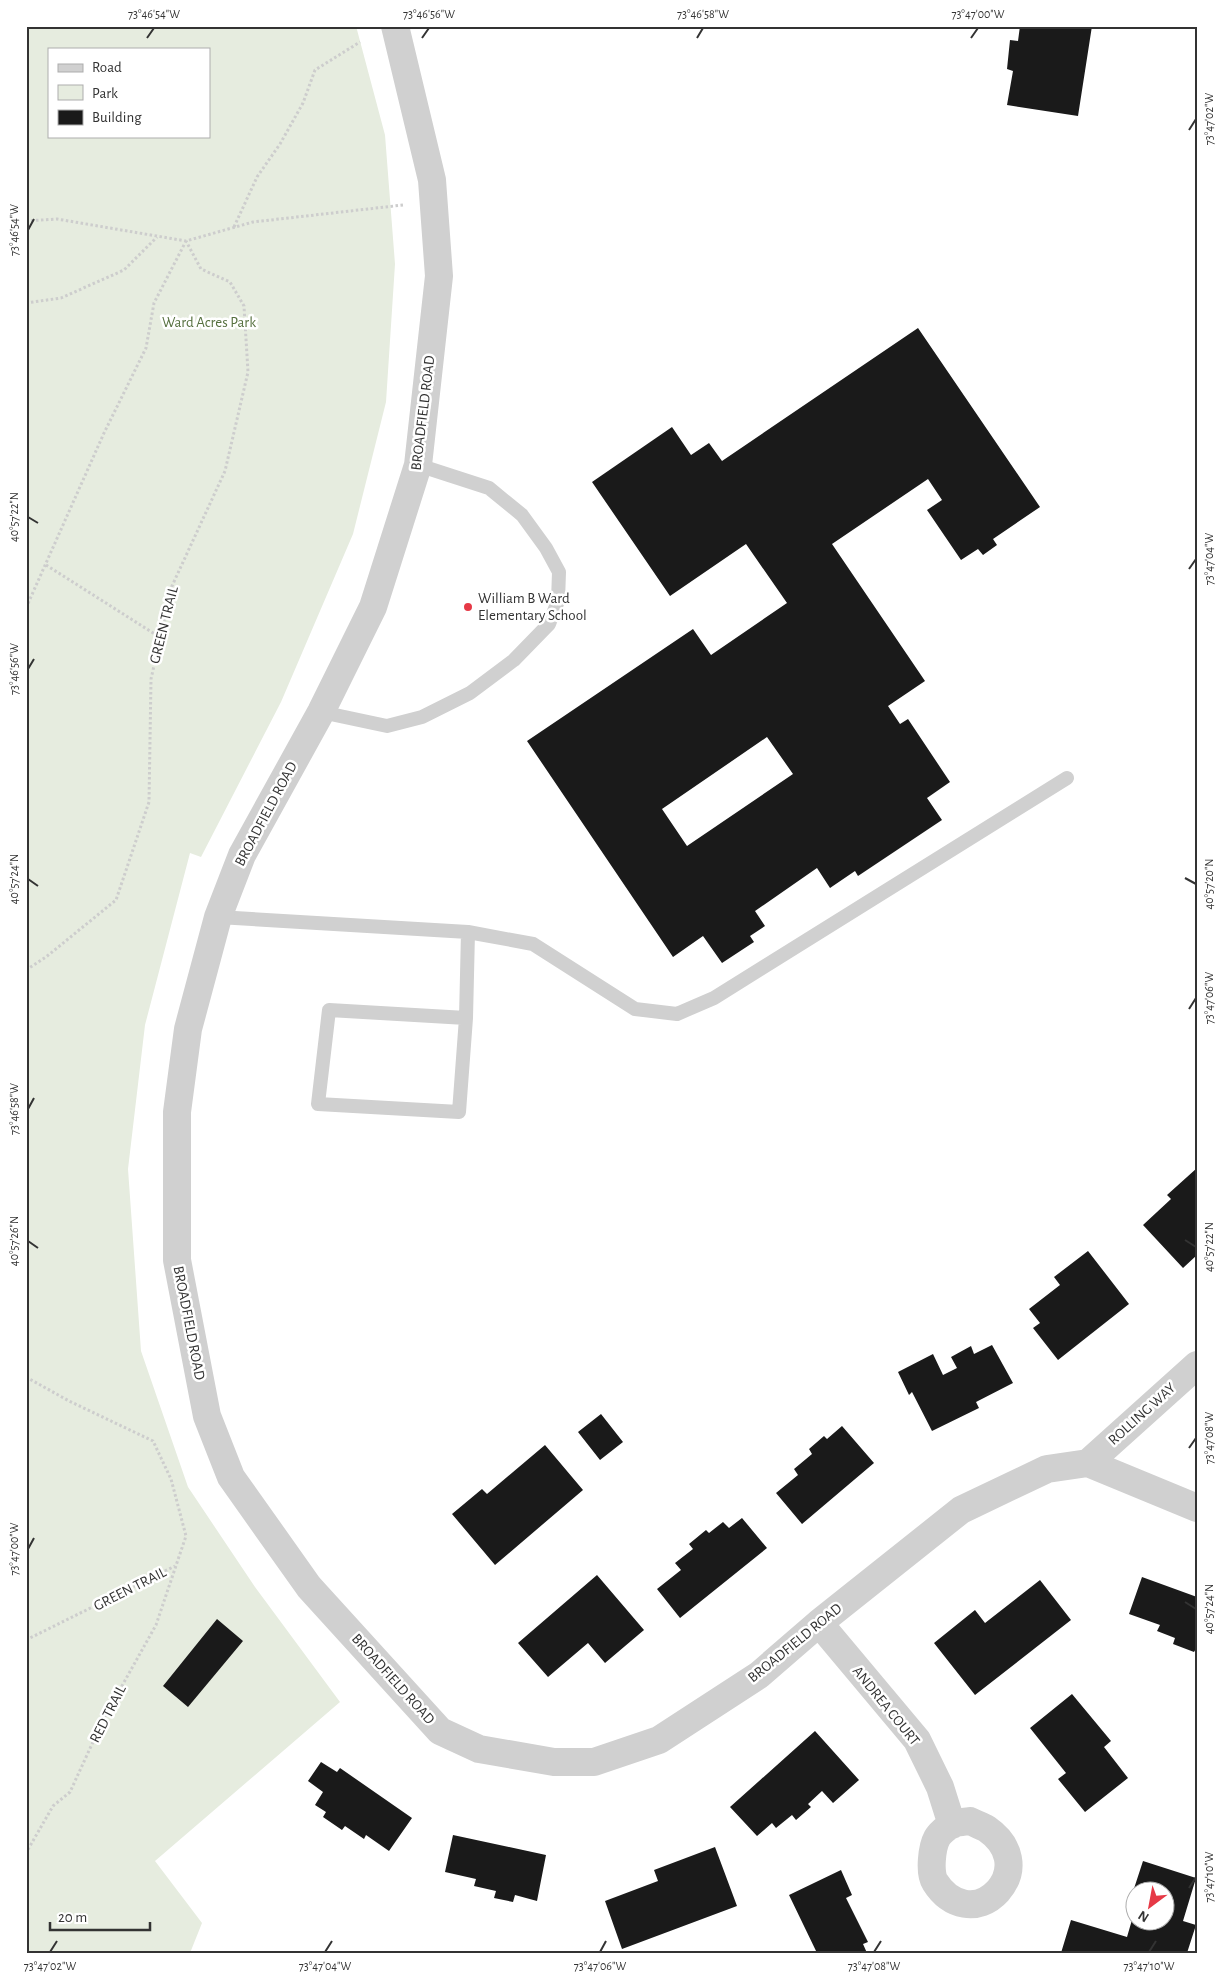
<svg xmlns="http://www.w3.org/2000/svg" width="1223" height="1979" font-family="'Alegreya Sans',sans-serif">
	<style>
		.green { fill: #e6ecdf; fill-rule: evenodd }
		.building { fill: #1a1a1a; fill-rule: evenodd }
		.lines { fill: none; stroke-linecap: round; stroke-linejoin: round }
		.path { stroke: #cdcdcd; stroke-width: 3; stroke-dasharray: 2.5 2.5; stroke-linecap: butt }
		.service { stroke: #d0d0d0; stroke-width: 14 }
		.minor { stroke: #d0d0d0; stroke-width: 28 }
		.ticks { fill: none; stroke: #333; stroke-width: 2 }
		.poi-dot { fill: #e63946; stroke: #fff; stroke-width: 2 }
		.labels { text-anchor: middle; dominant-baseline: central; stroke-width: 5; stroke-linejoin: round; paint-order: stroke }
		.park-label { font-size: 15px; fill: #56703f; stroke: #fff }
		.street-label { font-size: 15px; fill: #333; stroke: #fff }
		.poi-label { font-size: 15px; fill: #333; stroke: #fff; text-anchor: start }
		.neatline { fill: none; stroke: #333; stroke-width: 2 }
		.ticks-label { font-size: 12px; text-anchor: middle; fill: #333 }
	</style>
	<rect width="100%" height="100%" fill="#fff"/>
	<path class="green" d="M26,26H356L385,135L395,264L386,402L353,534L281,702L201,857L190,853L145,1025L128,1169L141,1351L188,1487L255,1587L340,1702L155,1861L202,1923L190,1953H26ZM49,49H209V136H49Z"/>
	<path class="building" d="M1020,26H1092L1078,116L1007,105L1013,71L1007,69L1010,40L1018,41Z
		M918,328L1040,507L993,539L997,545L983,555L978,549L961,560L927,510L942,500L928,479L832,544L925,681L888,706L900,724L908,719L950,782L927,798L942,820L858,876L855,871L830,888L817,868L755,911L765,926L750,936L754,942L722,963L703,936L673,957L527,741L693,629L711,655L787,603L746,544L670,596L592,482L672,427L691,455L709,443L722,461ZM767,737L793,774L687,846L662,809Z
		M1197,1168V1255L1183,1268L1143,1225L1171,1199L1167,1195Z
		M1088,1251L1129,1304L1058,1360L1033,1328L1040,1323L1029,1309L1060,1285L1054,1277Z
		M992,1345L1013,1383L976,1402L979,1408L932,1431L912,1392L909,1395L898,1372L933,1354L943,1375L957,1368L951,1357L971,1346L974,1354Z
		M601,1414L623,1442L600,1460L578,1432Z
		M842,1426L874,1463L802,1524L776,1493L798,1475L794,1469L812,1454L809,1449L824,1436L827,1439Z
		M545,1445L583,1490L495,1565L452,1514L482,1489L487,1494Z
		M742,1518L767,1548L680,1618L657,1589L681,1570L675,1563L693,1549L689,1544L706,1530L709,1533L723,1522L729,1528Z
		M597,1575L644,1630L605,1663L588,1643L548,1677L518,1643Z
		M1142,1577L1197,1597V1647L1194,1652L1173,1644L1175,1638L1157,1631L1160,1625L1129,1614Z
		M1040,1580L1071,1620L975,1695L934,1643L975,1610L985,1623Z
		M217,1619L243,1641L188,1707L163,1686Z
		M1072,1694L1111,1741L1104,1747L1128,1778L1085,1812L1058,1779L1066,1773L1030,1728Z
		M815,1731L859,1780L833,1803L822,1791L808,1804L811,1807L796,1820L792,1815L776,1828L772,1823L757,1836L730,1807Z
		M321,1762L337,1772L340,1768L412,1818L389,1851L366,1835L364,1839L345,1826L342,1830L323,1817L326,1812L315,1805L323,1792L308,1781Z
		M453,1835L546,1855L537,1901L515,1895L513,1902L494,1898L496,1891L474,1886L476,1879L445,1872Z
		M715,1847L737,1906L622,1949L605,1901L658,1881L654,1870Z
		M1143,1861L1196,1878L1183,1921L1196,1925L1187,1953H1061L1071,1920L1127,1937L1134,1913L1127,1910ZM1136,1892H1166V1922H1136Z
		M841,1870L852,1895L846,1898L868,1942L863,1944L867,1953H817L789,1895Z"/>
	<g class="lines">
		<path class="path" d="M26,221L57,219L186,241L253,222L403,205
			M234,227L257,177L280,144L303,103L315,70L360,42
			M26,303L61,298L124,270L157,237
			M46,565L161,638
			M26,608L104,433L146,348L154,303L186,241
			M26,970L46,957L116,900L149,802L151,679L172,586L225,471L248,372L244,306L230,282L201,269L186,241
			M26,1377L69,1401L153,1441L171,1479L186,1536L156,1625L104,1718L70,1792L53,1806L26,1853
			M26,1640L175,1566"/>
		<path class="service" d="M321,712L387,726L422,717L470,693L514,660L549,624L558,601L559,572L546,548L522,515L489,488L418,465
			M218,917L468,932L466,1018L459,1112L318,1104L329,1010L466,1018
			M468,932L533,944L635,1009L677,1014L714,998L1067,778"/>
		<path class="minor" d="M395,26L432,180L439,276L418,465L373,607L321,712L242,855L218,917L188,1029L177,1112V1260L207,1416L231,1477L309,1587L440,1731L479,1749L554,1762H594L659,1740L759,1675L819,1623L961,1510L1047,1469L1088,1463L1197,1508
			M1088,1463L1197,1365
			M819,1623L917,1740L940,1787L952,1825
			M970,1821C976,1824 982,1826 987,1829C1010,1845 1016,1870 998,1891C978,1913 950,1906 935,1882C929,1873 932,1847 937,1838C939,1834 947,1827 951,1825C956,1822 964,1822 970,1821Z"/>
	</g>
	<path class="ticks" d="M147,38L154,28M422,38L429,28M697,38L703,28M971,38L978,28M1189,130L1196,119M28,230L34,219M28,517L38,523M1189,569L1196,559M28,669L34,659M1185,878L1196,884M28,879L38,886M1189,1009L1196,998M28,1109L34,1098M1185,1240L1196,1247M28,1241L38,1248M1189,1448L1196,1438M28,1549L34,1538M1185,1602L1196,1609M1189,1888L1196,1877M50,1952L57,1941M325,1952L332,1941M600,1952L606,1941M874,1952L881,1941M1149,1952L1156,1941"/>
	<circle class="poi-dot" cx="468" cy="607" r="5"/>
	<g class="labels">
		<g class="park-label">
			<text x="209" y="322">Ward Acres Park</text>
		</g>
		<g class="street-label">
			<text transform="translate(423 413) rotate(-83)">BROADFIELD ROAD</text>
			<text transform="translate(164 625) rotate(-76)">GREEN TRAIL</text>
			<text transform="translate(266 814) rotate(-62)">BROADFIELD ROAD</text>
			<text transform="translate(189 1323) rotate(79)">BROADFIELD ROAD</text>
			<text transform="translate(1142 1414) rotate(-42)">ROLLING WAY</text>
			<text transform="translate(130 1589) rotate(-27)">GREEN TRAIL</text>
			<text transform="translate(795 1643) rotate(-39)">BROADFIELD ROAD</text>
			<text transform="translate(393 1679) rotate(48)">BROADFIELD ROAD</text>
			<text transform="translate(886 1706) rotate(51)">ANDREA COURT</text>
			<text transform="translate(108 1714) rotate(-63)">RED TRAIL</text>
		</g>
		<g class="poi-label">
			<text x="478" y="598">William B Ward<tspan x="478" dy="17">Elementary School</tspan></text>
		</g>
	</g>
	<rect width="1223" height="1979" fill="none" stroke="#ffffff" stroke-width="55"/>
	<rect x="48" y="48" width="162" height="90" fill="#ffffff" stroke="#adadad"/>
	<rect x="58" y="64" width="25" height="8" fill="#d0d0d0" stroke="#adadad"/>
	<text x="92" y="72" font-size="15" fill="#333333">Road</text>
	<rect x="58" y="85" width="25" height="15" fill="#e6ecdf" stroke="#adadad"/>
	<text x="92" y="98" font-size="15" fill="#333333">Park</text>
	<rect x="58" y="110" width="25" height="15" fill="#1a1a1a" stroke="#adadad"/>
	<text x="92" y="122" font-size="15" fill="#333333">Building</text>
	<g transform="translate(1150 1906) rotate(212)"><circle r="24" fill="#ffffff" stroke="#adadad"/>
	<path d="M0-4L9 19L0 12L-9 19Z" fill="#e63946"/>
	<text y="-8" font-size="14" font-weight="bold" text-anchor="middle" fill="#333333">N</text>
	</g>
	<path d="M50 1922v8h100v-8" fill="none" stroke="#333333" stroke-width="2.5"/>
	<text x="58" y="1922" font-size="15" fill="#333333" stroke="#ffffff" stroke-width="4" paint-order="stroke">20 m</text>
	<rect x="28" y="28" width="1168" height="1924" class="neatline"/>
	<g class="ticks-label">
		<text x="154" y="18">73°46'54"W</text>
		<text x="429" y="18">73°46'56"W</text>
		<text x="703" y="18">73°46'58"W</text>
		<text x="978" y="18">73°47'00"W</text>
		<text transform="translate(1209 119) rotate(-90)" y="4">73°47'02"W</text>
		<text transform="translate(14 230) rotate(-90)" y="4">73°46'54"W</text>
		<text transform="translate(14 517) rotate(-90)" y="4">40°57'22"N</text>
		<text transform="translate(1209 559) rotate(-90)" y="4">73°47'04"W</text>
		<text transform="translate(14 669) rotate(-90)" y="4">73°46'56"W</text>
		<text transform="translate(14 879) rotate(-90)" y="4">40°57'24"N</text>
		<text transform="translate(1209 884) rotate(-90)" y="4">40°57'20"N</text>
		<text transform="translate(1209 998) rotate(-90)" y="4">73°47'06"W</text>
		<text transform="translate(14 1109) rotate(-90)" y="4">73°46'58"W</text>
		<text transform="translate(14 1241) rotate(-90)" y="4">40°57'26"N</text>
		<text transform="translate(1209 1247) rotate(-90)" y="4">40°57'22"N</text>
		<text transform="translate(1209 1438) rotate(-90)" y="4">73°47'08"W</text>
		<text transform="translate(14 1549) rotate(-90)" y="4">73°47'00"W</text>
		<text transform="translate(1209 1609) rotate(-90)" y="4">40°57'24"N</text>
		<text transform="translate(1209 1877) rotate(-90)" y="4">73°47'10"W</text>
		<text x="50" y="1970">73°47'02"W</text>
		<text x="325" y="1970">73°47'04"W</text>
		<text x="600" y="1970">73°47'06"W</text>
		<text x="874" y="1970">73°47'08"W</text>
		<text x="1149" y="1970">73°47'10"W</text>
	</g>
</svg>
